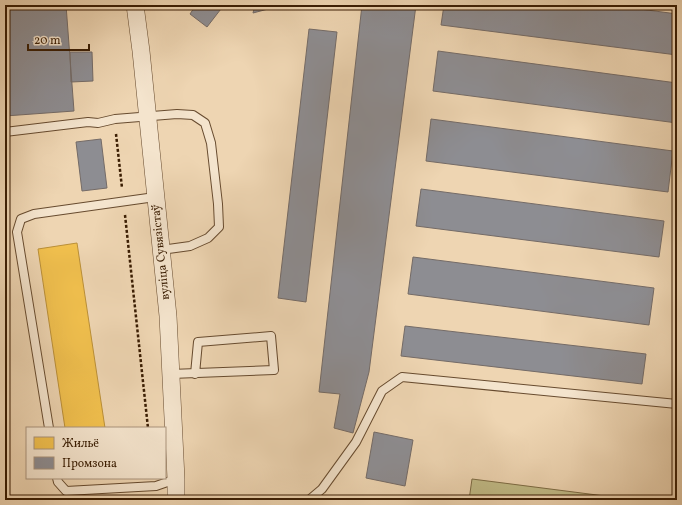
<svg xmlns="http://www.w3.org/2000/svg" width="682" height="505" font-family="Vollkorn,serif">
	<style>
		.green { fill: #c1bb87; stroke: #7e6c45 }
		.homes { fill: #f2c14e; stroke: #bb9038 }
		.industry { fill: #8d8d92; stroke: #746b67 }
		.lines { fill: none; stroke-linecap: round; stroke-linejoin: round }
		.service-casing { stroke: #674b2f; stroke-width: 10 }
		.minor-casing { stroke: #674b2f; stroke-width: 18 }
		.path { stroke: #3a1d03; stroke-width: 2.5; stroke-dasharray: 3 2; stroke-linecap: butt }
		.service { stroke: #f4e4cd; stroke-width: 8 }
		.minor { stroke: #f4e4cd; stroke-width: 17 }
		.labels { text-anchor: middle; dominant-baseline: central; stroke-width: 4; stroke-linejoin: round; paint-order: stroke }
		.street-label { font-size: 12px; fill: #3a1d03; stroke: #f4e4cd }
	</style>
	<rect width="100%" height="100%" fill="#eed5b2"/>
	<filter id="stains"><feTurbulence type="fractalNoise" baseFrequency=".005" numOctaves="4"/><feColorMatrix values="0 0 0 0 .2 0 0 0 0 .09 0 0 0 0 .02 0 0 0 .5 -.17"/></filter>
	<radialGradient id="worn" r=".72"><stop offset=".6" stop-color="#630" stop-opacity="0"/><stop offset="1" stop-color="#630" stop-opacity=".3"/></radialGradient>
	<path class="green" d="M472,479L636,500H469Z"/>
	<path class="homes" d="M77,243L105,428H65L38,249Z"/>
	<path class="industry" d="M5,5H66L74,111L5,116Z
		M196,5H224L207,27L190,14Z
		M255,5H283L253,13Z
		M362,5H416L369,372L353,433L334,428L340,394L319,392Z
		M444,5H610L677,14V55L441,25Z
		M309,29L337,32L306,302L278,298Z
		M438,51L677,83V123L433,91Z
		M70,52H92L93,81L71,82Z
		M431,119L673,151L668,192L426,161Z
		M101,139L107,188L82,191L76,142Z
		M421,189L664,221L659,257L416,226Z
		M413,257L654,288L649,325L408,294Z
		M405,326L646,354L642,384L401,356Z
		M374,432L413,440L405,486L366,478Z
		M332,497L354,499L329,500Z"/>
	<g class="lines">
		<g class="service-casing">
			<path id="service" d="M5,132L88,122L98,123L115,119L177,114L193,115L205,123L211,143L218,204L219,227L208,238L190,246L161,250
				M171,374L274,370L271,336L198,342L195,374
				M49,428L17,232L21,219L34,214L155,197
				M57,478L58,482L66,491L156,486L176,479
				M309,500L322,489L356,442L382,391L402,377L677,404"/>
		</g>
		<g class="minor-casing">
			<path id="minor" d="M135,5L141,51L168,316L176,479V500"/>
		</g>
		<path class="path" d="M116,134L122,188
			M125,215L148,428"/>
		<use href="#service" class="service"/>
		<use href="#minor" class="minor"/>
	</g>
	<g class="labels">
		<g class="street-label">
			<text transform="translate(161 252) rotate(-96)">вуліца Сувязістаў</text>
		</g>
	</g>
	<rect width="682" height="505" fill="none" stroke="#eed5b2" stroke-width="20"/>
	<rect x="6" y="6" width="670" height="493" fill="none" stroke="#3a1d03" stroke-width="2"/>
	<rect x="10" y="10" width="662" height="485" fill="none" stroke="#3a1d03"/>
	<rect x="26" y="427" width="140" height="52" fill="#f4e4cd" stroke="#aa947c"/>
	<rect x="34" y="437" width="20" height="12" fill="#f2c14e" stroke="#aa947c"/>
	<text x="62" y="447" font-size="12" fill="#3a1d03">Жильё</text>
	<rect x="34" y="457" width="20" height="12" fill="#8d8d92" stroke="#aa947c"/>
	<text x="62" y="467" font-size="12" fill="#3a1d03">Промзона</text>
	<path d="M28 44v6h61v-6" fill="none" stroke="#3a1d03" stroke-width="2"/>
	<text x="34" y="44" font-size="12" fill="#3a1d03" stroke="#f4e4cd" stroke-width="3" paint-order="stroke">20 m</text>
	<rect width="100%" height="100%" filter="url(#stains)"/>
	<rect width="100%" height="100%" fill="url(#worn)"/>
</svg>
